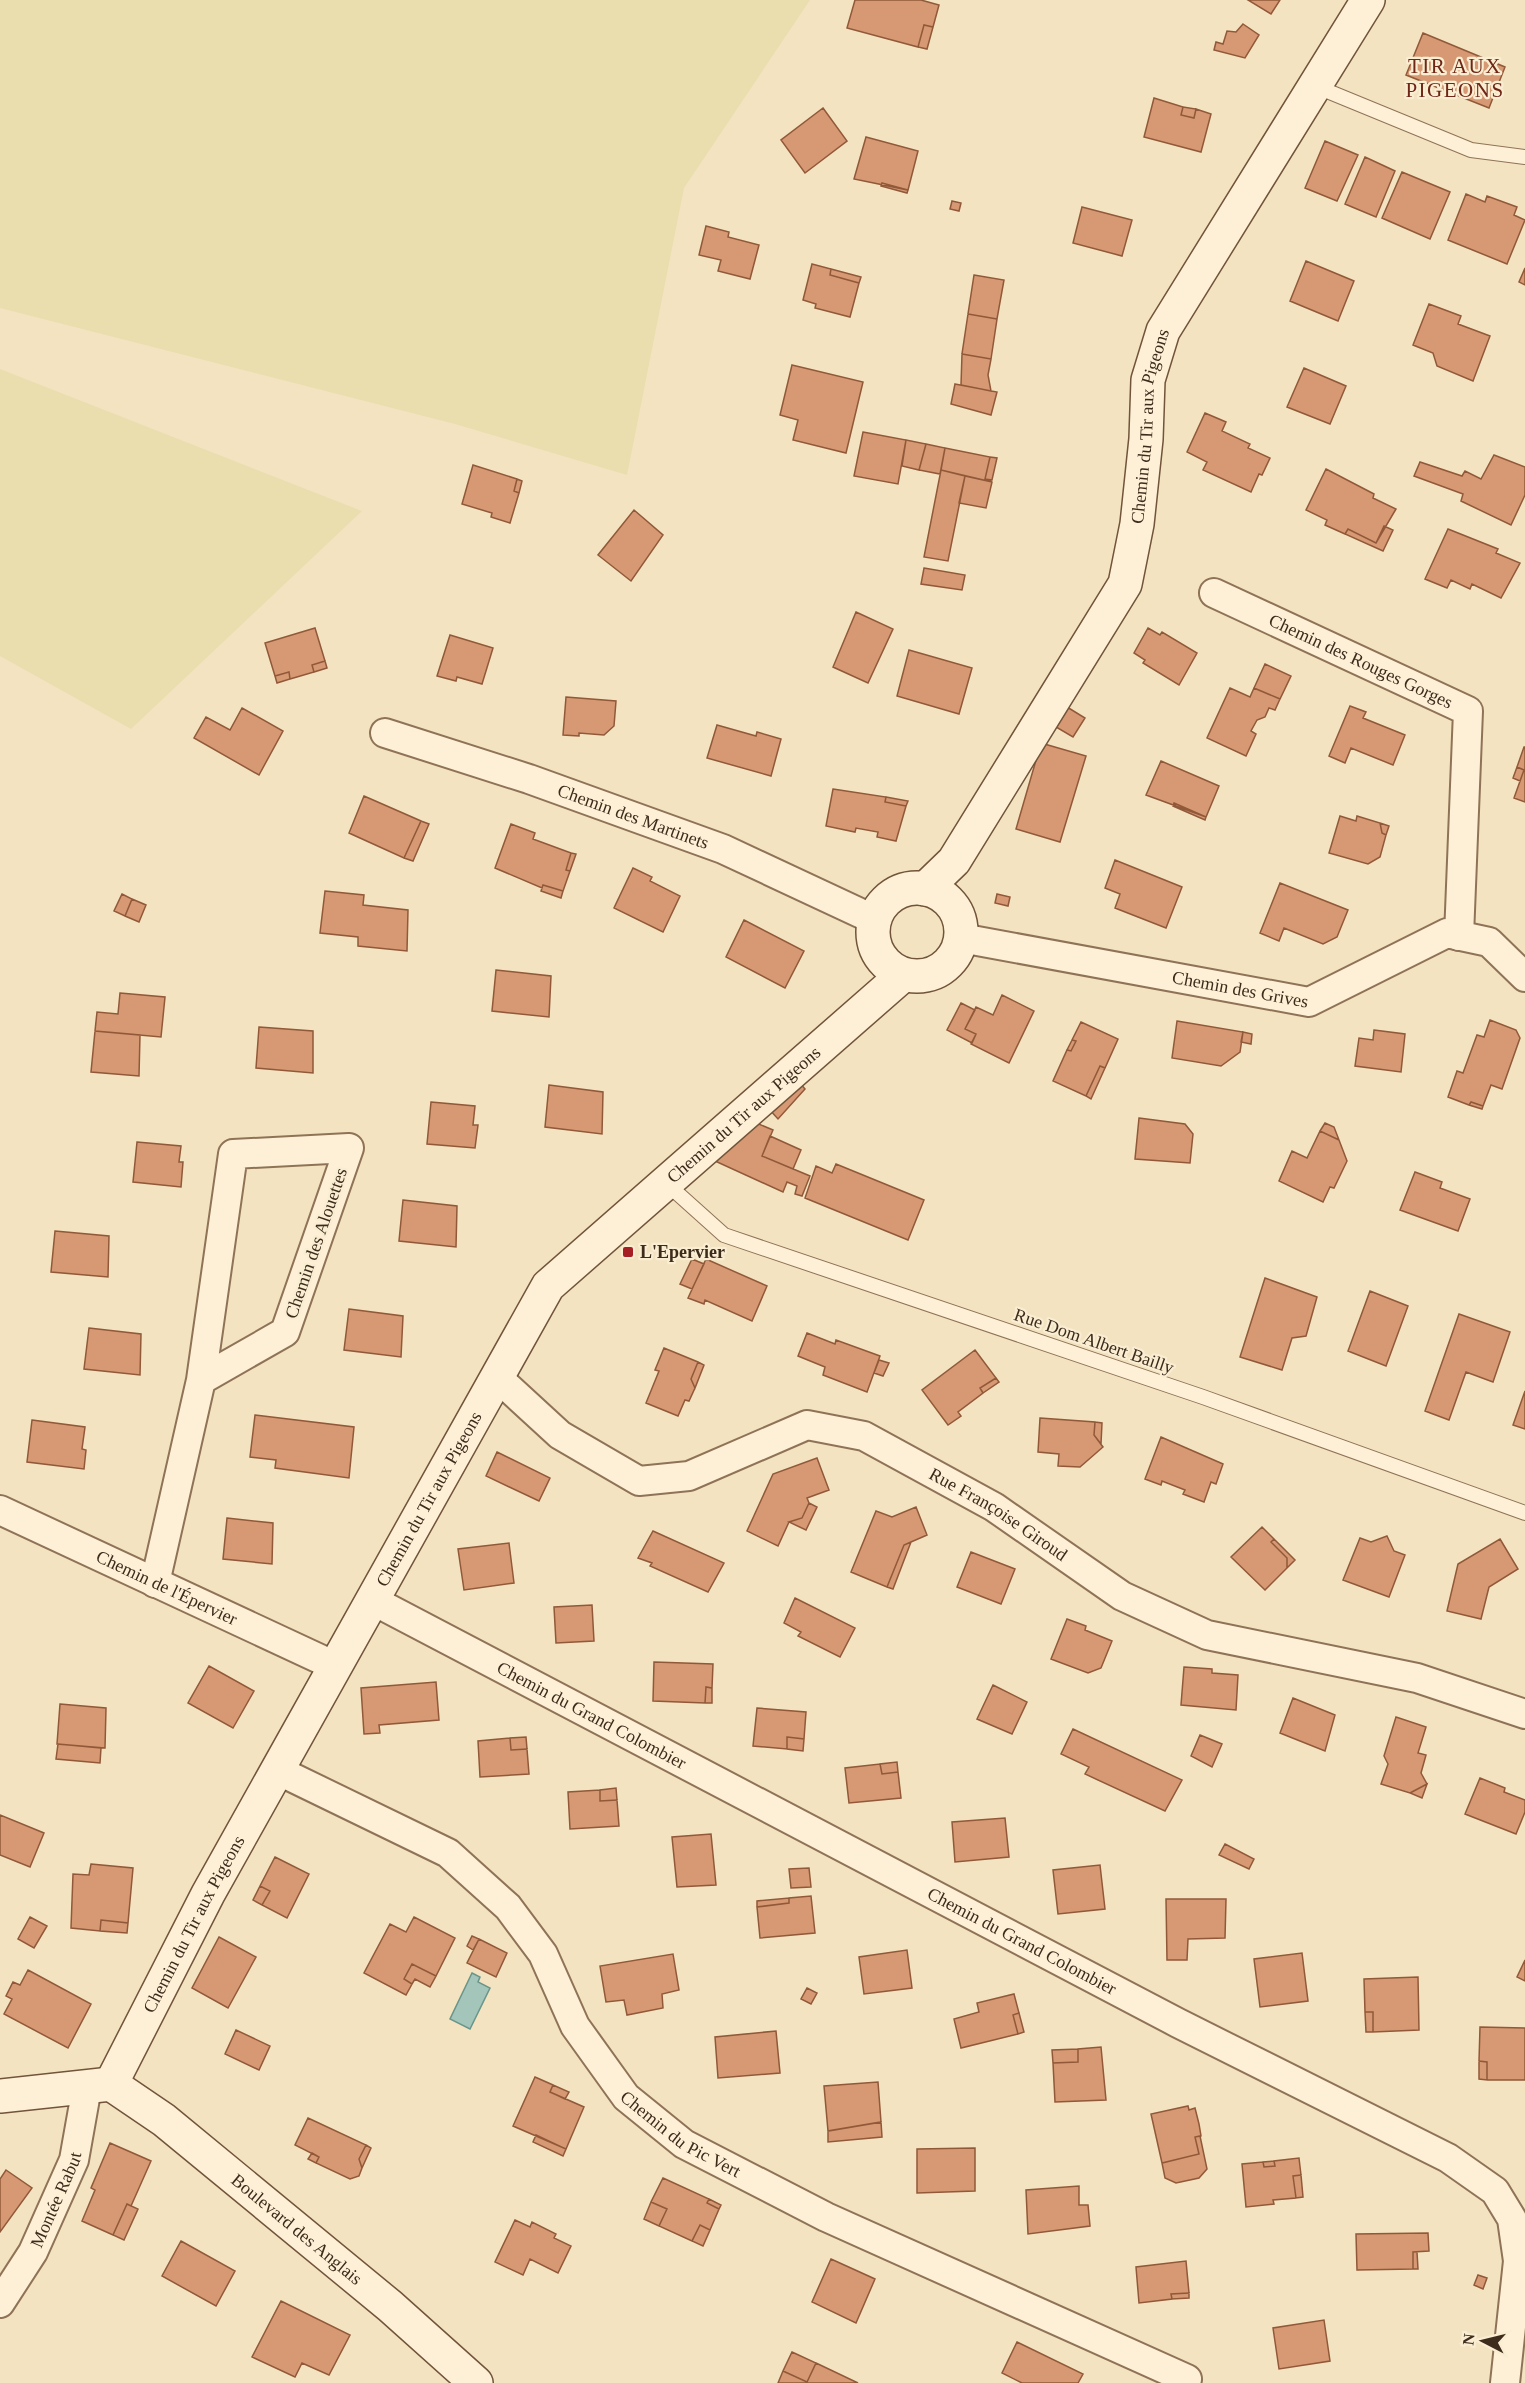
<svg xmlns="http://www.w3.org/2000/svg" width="1525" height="2383" font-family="Georgia,serif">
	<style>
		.farmland { fill: #eadeae }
		.water { fill: #a4c5ba; stroke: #6a9589; stroke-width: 1.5 }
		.building { fill: #d69973; stroke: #915939; stroke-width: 1.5 }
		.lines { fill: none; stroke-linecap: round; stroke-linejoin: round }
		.lane-casing { stroke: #8f7356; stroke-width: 16 }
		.street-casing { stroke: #8f7356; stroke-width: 32 }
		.secondary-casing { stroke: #715439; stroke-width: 36 }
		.lane { stroke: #fdf0d6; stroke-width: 14 }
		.street { stroke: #fdf0d6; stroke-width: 28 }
		.secondary { stroke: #fdf0d6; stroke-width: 33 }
		.poi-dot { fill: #a51f24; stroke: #f9edd2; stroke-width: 2 }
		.labels { text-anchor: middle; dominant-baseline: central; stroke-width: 4.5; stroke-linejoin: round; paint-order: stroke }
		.street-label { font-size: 18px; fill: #3d2b1c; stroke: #f9edd2 }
		.poi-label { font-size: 18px; font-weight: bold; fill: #3d2b1c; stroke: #f9edd2; text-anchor: start }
		.quarter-label { font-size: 21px; letter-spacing: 1.5px; fill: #6f2616; stroke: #f9edd2 }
	</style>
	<rect width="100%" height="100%" fill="#f3e3c1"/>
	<path class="farmland" d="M0,0H810L684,188L627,475L455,424L0,308Z
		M0,369L362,511L131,729L0,656Z"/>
	<path class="water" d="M472,1973L480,1977L478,1982L490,1988L470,2029L450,2019Z"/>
	<path class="building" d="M855,0H921L939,5L933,27L924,25L918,47L847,28Z
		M1248,0H1280L1271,14Z
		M1243,24L1259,35L1245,58L1214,50L1216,42L1223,44L1227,31L1236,32Z
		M924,25L933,27L927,49L918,47Z
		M1423,33L1505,67L1489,108L1406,75Z
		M1154,98L1183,107L1181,115L1194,118L1196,109L1211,114L1201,152L1144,137Z
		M1183,107L1196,109L1194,118L1181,115Z
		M823,108L847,141L805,173L781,140Z
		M866,137L918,151L908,190L854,179Z
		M1325,141L1358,155L1337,201L1305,188Z
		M1365,157L1395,171L1376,217L1345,204Z
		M1402,172L1450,192L1430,239L1382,218Z
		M882,183L908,190L907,193L881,186Z
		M1466,194L1485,202L1487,196L1517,207L1514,215L1525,220L1507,264L1448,240Z
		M952,201L961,203L959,211L950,209Z
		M1082,207L1132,220L1122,256L1073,243Z
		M706,226L729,232L728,237L759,245L750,279L718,271L721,260L699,255Z
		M1306,261L1354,281L1338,321L1290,301Z
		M812,264L831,269L830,275L859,283L850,317L815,308L816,304L803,300Z
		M1525,268V285L1519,282Z
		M831,269L861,277L859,283L830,275Z
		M974,275L1004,280L997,319L968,314Z
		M1429,304L1461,316L1458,324L1490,336L1473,381L1437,366L1433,353L1413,345Z
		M968,314L997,319L991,359L962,354Z
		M962,354L991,359L988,375L991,391L961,385Z
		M792,365L863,382L846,453L793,440L798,420L780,415Z
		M1304,368L1346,386L1330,424L1287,407Z
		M955,384L997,392L991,415L951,404Z
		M1205,413L1226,422L1222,431L1250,444L1248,448L1270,458L1262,475L1259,474L1251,492L1203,470L1207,462L1187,452Z
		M863,432L906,440L898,484L854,476Z
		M906,440L926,444L919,470L902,466Z
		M926,444L945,448L940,474L919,470Z
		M945,448L990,457L985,479L992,482L941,470Z
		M1494,455L1525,467V495L1511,525L1461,501L1463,494L1414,476L1420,462L1462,476L1465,471L1481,479Z
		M990,457L997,458L992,480L985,479Z
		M473,465L517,479L514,491L519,493L510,523L491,517L492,513L462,504Z
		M1326,469L1374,494L1373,498L1396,509L1376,543L1348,529L1345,534L1325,525L1327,520L1306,510Z
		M941,470L965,476L948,561L924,557Z
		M965,476L992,482L986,508L959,503Z
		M517,479L522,481L519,493L514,491Z
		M634,510L663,535L631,581L598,555Z
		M1384,526L1393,530L1383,551L1345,534L1348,529L1376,543Z
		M1448,529L1498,549L1496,553L1520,563L1501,598L1472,584L1470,589L1451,580L1447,588L1425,579Z
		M924,568L965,575L962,590L921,584Z
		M856,612L893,629L868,683L833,667Z
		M315,628L325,661L312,665L314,672L290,679L289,672L275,676L265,643Z
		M1148,628L1160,635L1162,632L1197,653L1179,685L1143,663L1145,660L1134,653Z
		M450,635L493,648L482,684L457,677L456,681L437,676Z
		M909,650L972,668L959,714L897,696Z
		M325,661L327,668L314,672L312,665Z
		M1265,664L1291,676L1280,699L1254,688Z
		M289,672L290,679L277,683L275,676Z
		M1230,688L1250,697L1254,688L1280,699L1275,710L1269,708L1265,717L1257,720L1251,731L1256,734L1246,756L1207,738Z
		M566,697L616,701L614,726L604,735L579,733V736L563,735Z
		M1350,706L1366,712L1363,718L1405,735L1393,765L1351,748L1345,763L1329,756Z
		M1067,707L1085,718L1073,737L1056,727Z
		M242,708L283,731L259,775L194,738L206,717L230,730Z
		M717,725L756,736L757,732L781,739L771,776L707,758Z
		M1041,743L1086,756L1060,842L1016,829Z
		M1524,747H1525V802L1514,798L1524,770L1517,767Z
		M1161,761L1219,786L1206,817L1146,795Z
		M1517,767L1524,770L1520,781L1513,778Z
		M833,789L886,797L885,802L906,806L896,841L877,837L878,832L856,828L855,832L826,826Z
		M364,796L421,821L404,858L349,833Z
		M886,797L908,801L906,806L885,802Z
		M1174,803L1206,817L1205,820L1173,806Z
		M1340,816L1356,821L1357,816L1380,823L1382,833L1386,835L1380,857L1368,864L1329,853Z
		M421,821L429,824L413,861L404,858Z
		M1380,823L1389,826L1386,835L1382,833Z
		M511,824L535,833L533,839L571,853L566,870L570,871L563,891L543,885L542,888L495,868Z
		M571,853L576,854L570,871L566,870Z
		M1115,860L1182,887L1166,928L1115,908L1120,894L1105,888Z
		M633,868L652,877L650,881L680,896L663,932L614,908Z
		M1280,883L1348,910L1337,937L1323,944L1284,928L1279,941L1260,933Z
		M543,885L563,891L561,898L541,891Z
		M325,891L364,895L363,905L408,910L407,951L358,946V937L320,933Z
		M122,894L132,899L125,916L114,911Z
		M997,894L1010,897L1008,906L995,903Z
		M132,899L146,905L139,922L125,916Z
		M744,920L804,951L785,988L726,957Z
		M496,970L551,976L549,1017L492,1011Z
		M120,993L165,997L161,1037L95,1031L97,1012L118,1014Z
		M1002,995L1034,1011L1009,1063L971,1044L976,1034L965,1029L976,1007L993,1015Z
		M961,1003L975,1010L965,1029L976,1034L972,1043L947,1030Z
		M1490,1020L1516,1030L1520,1038L1502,1089L1491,1085L1483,1106L1471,1102L1469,1105L1448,1097L1457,1071L1463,1073L1477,1035L1484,1037Z
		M1177,1021L1243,1032L1240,1052L1221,1066L1172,1058Z
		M1081,1022L1118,1039L1105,1068L1100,1066L1086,1096L1053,1081L1067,1050L1071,1051L1076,1041L1072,1040Z
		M259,1027L313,1031V1073L256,1068Z
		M1374,1030L1405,1034L1401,1072L1355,1066L1359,1038L1373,1040Z
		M95,1031L140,1035L139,1076L91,1072Z
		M1243,1032L1252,1034L1251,1044L1241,1042Z
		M1072,1040L1076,1041L1071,1051L1067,1050Z
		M1100,1066L1105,1068L1091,1099L1086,1096Z
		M799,1082L805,1089L778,1119L769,1109Z
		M549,1085L603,1092L602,1134L545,1127Z
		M431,1102L475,1106L473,1125H478L475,1148L427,1144Z
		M1471,1102L1483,1106L1482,1109L1469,1105Z
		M1139,1118L1185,1124L1193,1134L1190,1163L1135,1159Z
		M754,1122L773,1130L762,1156L810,1176L802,1196L795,1194L797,1186L787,1182L783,1192L715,1161Z
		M1325,1123L1334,1127L1339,1140L1320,1131Z
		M1320,1131L1339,1140L1347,1161L1334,1188L1330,1187L1323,1202L1279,1181L1292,1151L1307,1158Z
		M770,1136L801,1150L793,1169L762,1156Z
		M137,1142L181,1146L179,1162H183L181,1187L133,1182Z
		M836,1164L924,1200L908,1240L805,1198L816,1166L832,1173Z
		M1415,1172L1442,1182L1440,1188L1470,1199L1458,1231L1400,1210Z
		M403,1200L457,1206L456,1247L399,1241Z
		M55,1231L109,1236L108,1277L51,1272Z
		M692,1259L704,1264L692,1289L680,1284Z
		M706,1259L767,1286L752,1321L705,1300L704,1304L688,1298Z
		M1265,1278L1317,1297L1306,1336L1292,1338L1282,1370L1240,1357Z
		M1370,1291L1408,1306L1386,1366L1348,1351Z
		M349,1309L403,1316L401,1357L344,1350Z
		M1459,1314L1510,1332L1493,1382L1466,1372L1449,1420L1425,1411Z
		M89,1328L141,1334L140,1375L84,1369Z
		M807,1333L835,1344L836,1340L880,1356L867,1392L823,1375L825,1367L798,1356Z
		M664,1348L698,1362L691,1379L695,1388L689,1401L685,1400L678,1416L646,1403L659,1371L655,1370Z
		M975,1350L996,1378L980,1388L983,1393L958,1412L961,1416L948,1425L922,1390Z
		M879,1360L889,1363L883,1376L874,1373Z
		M698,1362L704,1365L695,1388L691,1379Z
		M996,1378L999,1382L983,1393L980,1388Z
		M1525,1391V1429L1513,1425Z
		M255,1415L354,1427L349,1478L275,1468L276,1460L250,1457Z
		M1040,1418L1095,1422L1094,1435L1103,1447L1080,1467L1058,1466L1059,1454L1038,1452Z
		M32,1420L85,1427L82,1449L86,1450L84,1469L27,1462Z
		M1095,1422L1102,1423L1101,1444L1094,1435Z
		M1161,1437L1223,1464L1216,1484L1211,1482L1204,1502L1183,1494L1185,1490L1162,1481L1161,1485L1145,1479Z
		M497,1452L550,1478L539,1501L486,1476Z
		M817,1458L829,1490L807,1498L809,1503L802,1518L789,1522L778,1546L747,1531L773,1474Z
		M809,1503L817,1507L806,1530L789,1522L802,1518Z
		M916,1507L927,1535L904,1545L887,1587L851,1572L876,1511L892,1517Z
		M227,1518L273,1523L272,1564L223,1559Z
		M1262,1527L1274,1539L1271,1542L1287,1558V1568L1265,1590L1231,1557Z
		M653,1531L724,1563L708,1592L650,1566L652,1563L638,1558Z
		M1387,1536L1394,1551L1405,1555L1389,1597L1343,1580L1360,1538L1371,1542Z
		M1274,1539L1295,1560L1287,1568V1558L1271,1542Z
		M1500,1539L1518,1569L1489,1587L1481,1619L1447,1611L1458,1564Z
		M911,1542L893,1589L887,1587L904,1545Z
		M509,1543L514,1583L464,1590L458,1549Z
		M971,1552L1015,1569L1001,1604L957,1587Z
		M795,1598L855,1628L840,1657L798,1636L801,1632L784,1623Z
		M592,1605L594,1641L556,1643L554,1607Z
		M1067,1619L1086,1626L1085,1630L1112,1641L1101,1668L1088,1673L1051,1659Z
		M654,1662L713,1664L712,1688L706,1687L705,1703L653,1701Z
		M209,1666L254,1691L233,1728L188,1703Z
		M1184,1667L1212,1669V1673L1238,1675L1236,1710L1181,1705Z
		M436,1682L439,1720L379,1725L380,1733L364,1734L361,1688Z
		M993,1685L1027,1702L1012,1734L977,1719Z
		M706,1687L712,1688V1703H705Z
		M1293,1698L1335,1715L1325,1751L1280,1733Z
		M60,1704L106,1708L105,1748L57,1744Z
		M757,1708L806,1712L804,1739L787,1737V1749L753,1746Z
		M1396,1717L1426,1727L1418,1753L1426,1755L1421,1773L1427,1784L1410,1793L1381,1784L1388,1764L1384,1756Z
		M1073,1729L1182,1780L1165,1811L1085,1774L1089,1767L1061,1754Z
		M1200,1735L1222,1744L1212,1767L1191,1756Z
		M526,1737L527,1749L511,1750L510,1738Z
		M787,1737L804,1739L803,1751L787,1749Z
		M510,1738L511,1750L527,1749L529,1774L480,1777L478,1741Z
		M58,1744L101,1748L100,1763L56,1759Z
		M897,1762L898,1772L882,1774L880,1764Z
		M880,1764L882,1774L898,1772L901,1798L849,1803L845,1768Z
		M1480,1778L1505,1788L1504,1792L1525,1800V1812L1516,1834L1465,1814Z
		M1427,1784L1422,1798L1410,1793Z
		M616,1788L617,1800L600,1801V1790Z
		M600,1790V1801L617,1800L619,1826L570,1829L568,1792Z
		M0,1815L44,1833L30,1867L0,1855Z
		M1005,1818L1009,1857L955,1862L952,1822Z
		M711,1834L716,1885L677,1887L672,1837Z
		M1225,1844L1254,1859L1249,1869L1219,1855Z
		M275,1857L309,1874L287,1918L262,1905L270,1891L260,1886Z
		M91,1864L133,1868L128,1923L101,1920L100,1931L71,1928L73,1874L89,1875Z
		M1100,1865L1105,1909L1058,1914L1053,1870Z
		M809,1868L811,1887L791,1888L789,1869Z
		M260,1886L270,1891L262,1905L253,1900Z
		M811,1896L815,1933L760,1938L757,1907L789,1903V1898Z
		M789,1898V1903L757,1907V1901Z
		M1166,1899H1226L1225,1938L1188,1939L1187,1960H1167Z
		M30,1917L47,1926L34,1948L18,1939Z
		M414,1917L455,1938L436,1976L412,1964L404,1979L412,1984L406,1995L364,1973L390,1924L406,1932Z
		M101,1920L128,1923L127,1933L100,1931Z
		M472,1936L479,1939L473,1950L467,1946Z
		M219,1937L256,1957L228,2008L192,1988Z
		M479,1939L507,1953L496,1977L467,1963Z
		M907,1950L912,1988L864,1994L859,1957Z
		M1302,1953L1308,2001L1260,2007L1254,1959Z
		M673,1954L679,1990L662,1994L663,2008L627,2015L624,2000L606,2002L600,1966Z
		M1525,1960V1981L1517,1977Z
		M412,1964L436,1976L430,1987L415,1979L412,1984L404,1979Z
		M28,1970L91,2004L68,2048L4,2014L12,1999L6,1996L13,1982L20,1985Z
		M1418,1977L1419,2030L1373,2032V2012H1365L1364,1979Z
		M807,1988L817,1993L811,2004L801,1999Z
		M1014,1994L1019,2013L1013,2015L1018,2034L961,2048L954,2019L979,2012L977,2003Z
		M1365,2012H1373V2032H1366Z
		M1019,2013L1024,2032L1018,2034L1013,2015Z
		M1480,2027L1525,2028V2080H1487V2062L1479,2061Z
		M236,2030L270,2046L259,2070L225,2054Z
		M776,2031L780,2073L718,2078L715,2037Z
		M1101,2047L1106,2100L1055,2102L1053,2063L1078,2062V2049Z
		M1078,2049V2062L1053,2063L1052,2050Z
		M1479,2061L1487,2062V2080L1479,2079Z
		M535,2077L553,2085L550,2092L584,2107L566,2149L513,2126Z
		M878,2082L881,2122L828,2131L824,2086Z
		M553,2085L569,2092L565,2099L550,2092Z
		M1188,2106L1189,2110L1195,2108L1199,2124L1201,2136L1195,2137L1199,2154L1162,2163L1151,2114Z
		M308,2118L366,2145L359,2159L362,2168L359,2176L350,2179L316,2163L319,2157L295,2145Z
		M881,2122L882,2137L828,2142V2131Z
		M536,2135L566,2149L563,2156L533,2142Z
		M1200,2136L1207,2169L1199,2178L1176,2183L1165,2178L1162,2163L1199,2154L1195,2137Z
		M110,2143L151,2161L131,2206L127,2204L113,2235L82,2221L95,2190L91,2188Z
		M366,2145L371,2148L362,2168L359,2159Z
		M975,2148V2191L917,2193V2149Z
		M312,2153L319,2157L316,2163L308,2159Z
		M1299,2158L1301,2175L1293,2176L1296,2198L1273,2200L1274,2204L1246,2207L1242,2164L1263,2162L1264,2167L1275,2166L1274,2161Z
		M1274,2161L1275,2166L1264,2167L1263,2162Z
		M6,2170L32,2188L0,2232V2179Z
		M1301,2175L1303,2197L1296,2198L1293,2176Z
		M663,2178L709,2199L707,2203L719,2209L710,2230L700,2225L692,2241L659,2226L667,2209L651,2202Z
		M1079,2186V2205H1088L1090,2226L1028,2234L1026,2190Z
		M709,2199L721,2205L719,2209L707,2203Z
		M651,2202L667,2209L659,2226L644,2219Z
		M127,2204L138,2209L124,2240L113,2235Z
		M515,2220L530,2227L532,2222L556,2234L554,2238L571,2246L558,2273L530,2259L523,2275L495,2262Z
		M700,2225L710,2230L703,2246L692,2241Z
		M1428,2233L1429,2251L1413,2252V2269L1357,2270L1356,2234Z
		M181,2241L235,2271L216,2306L162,2276Z
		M1413,2252H1417L1418,2269H1413Z
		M831,2259L875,2279L856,2323L812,2302Z
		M1186,2261L1189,2293L1171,2294L1172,2299L1139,2303L1136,2267Z
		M1478,2275L1487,2278L1483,2289L1474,2285Z
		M1189,2293V2298L1172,2299L1171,2294Z
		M281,2301L350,2335L329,2375L302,2363L295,2377L252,2357Z
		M1324,2320L1330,2361L1279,2369L1273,2328Z
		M1017,2342L1083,2374L1078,2383H1022L1002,2373Z
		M792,2352L816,2363L807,2382L783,2371Z
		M816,2363L858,2383H778L783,2371L807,2382Z"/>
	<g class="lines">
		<g class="lane-casing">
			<path id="lane" d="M1315,86L1471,150L1525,157
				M666,1183L724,1235L1203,1397L1525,1513"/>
		</g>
		<g class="street-casing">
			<g id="street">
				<path id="s1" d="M1214,593L1468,711L1459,936"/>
				<path id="s2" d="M385,733L529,779L723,849L875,920"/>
				<path id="s3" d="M961,938L1309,1002L1447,933L1489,942L1525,977"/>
				<path id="s4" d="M498,1378L560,1435L639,1481L689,1476L807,1425L864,1436L994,1507L1122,1596L1207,1635L1417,1678L1525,1714"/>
				<path id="s5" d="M0,1510L335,1666"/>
				<path d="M155,1583L201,1380L233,1154L349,1148L285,1332L201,1380"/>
				<path id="s6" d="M372,1600L1178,2023L1448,2158L1495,2191L1512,2219L1518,2261L1505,2383"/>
				<path id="s7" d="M277,1770L448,1853L508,1907L543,1954L575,2026L626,2097L684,2144L826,2217L1187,2379"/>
				<path id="s8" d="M0,2303L33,2252L74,2160L87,2087"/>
			</g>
		</g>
		<g class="secondary-casing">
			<g id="secondary">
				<circle cx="917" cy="932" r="44"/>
				<path id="s9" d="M925,889L954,861L1125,584L1137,524L1146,439L1148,380L1163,331L1368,0"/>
				<path id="s10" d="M111,2084L208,1894L548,1286L903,975"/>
				<path id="s11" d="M111,2084L164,2120L390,2306L476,2383"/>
				<path d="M0,2096L111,2084"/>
			</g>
		</g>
		<use href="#lane" class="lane"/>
		<use href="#street" class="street"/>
		<use href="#secondary" class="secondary"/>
	</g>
	<rect class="poi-dot" x="622" y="1246" width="12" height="12" rx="3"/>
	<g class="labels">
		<g class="street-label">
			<text stroke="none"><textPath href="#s9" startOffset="526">Chemin du Tir aux Pigeons</textPath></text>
			<text stroke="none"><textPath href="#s1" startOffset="162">Chemin des Rouges Gorges</textPath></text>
			<text stroke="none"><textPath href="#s2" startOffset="262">Chemin des Martinets</textPath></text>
			<text stroke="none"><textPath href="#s3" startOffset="284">Chemin des Grives</textPath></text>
			<text stroke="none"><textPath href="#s10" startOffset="1170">Chemin du Tir aux Pigeons</textPath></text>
			<text transform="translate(316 1243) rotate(-71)">Chemin des Alouettes</text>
			<text transform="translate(1094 1341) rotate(19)">Rue Dom Albert Bailly</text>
			<text stroke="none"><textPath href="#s10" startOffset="666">Chemin du Tir aux Pigeons</textPath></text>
			<text stroke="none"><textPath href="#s4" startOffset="568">Rue Françoise Giroud</textPath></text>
			<text stroke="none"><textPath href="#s5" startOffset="184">Chemin de l'Épervier</textPath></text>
			<text stroke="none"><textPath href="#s6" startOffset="248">Chemin du Grand Colombier</textPath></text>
			<text stroke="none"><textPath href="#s10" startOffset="180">Chemin du Tir aux Pigeons</textPath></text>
			<text stroke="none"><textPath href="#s6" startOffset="734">Chemin du Grand Colombier</textPath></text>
			<text stroke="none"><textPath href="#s7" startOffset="562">Chemin du Pic Vert</textPath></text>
			<text stroke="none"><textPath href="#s8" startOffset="118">Montée Rabut</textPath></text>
			<text stroke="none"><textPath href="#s11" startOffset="236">Boulevard des Anglais</textPath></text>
		</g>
		<g class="poi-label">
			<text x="640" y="1252">L'Epervier</text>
		</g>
		<g class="quarter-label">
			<text x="1455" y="66">TIR AUX<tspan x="1455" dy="24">PIGEONS</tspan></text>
		</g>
	</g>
	<g transform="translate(1483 2341) rotate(277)" stroke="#f9edd2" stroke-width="4.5" paint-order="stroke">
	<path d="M0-4.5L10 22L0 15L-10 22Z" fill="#3d2b1c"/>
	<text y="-9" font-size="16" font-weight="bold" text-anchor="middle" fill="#3d2b1c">N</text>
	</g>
</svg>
